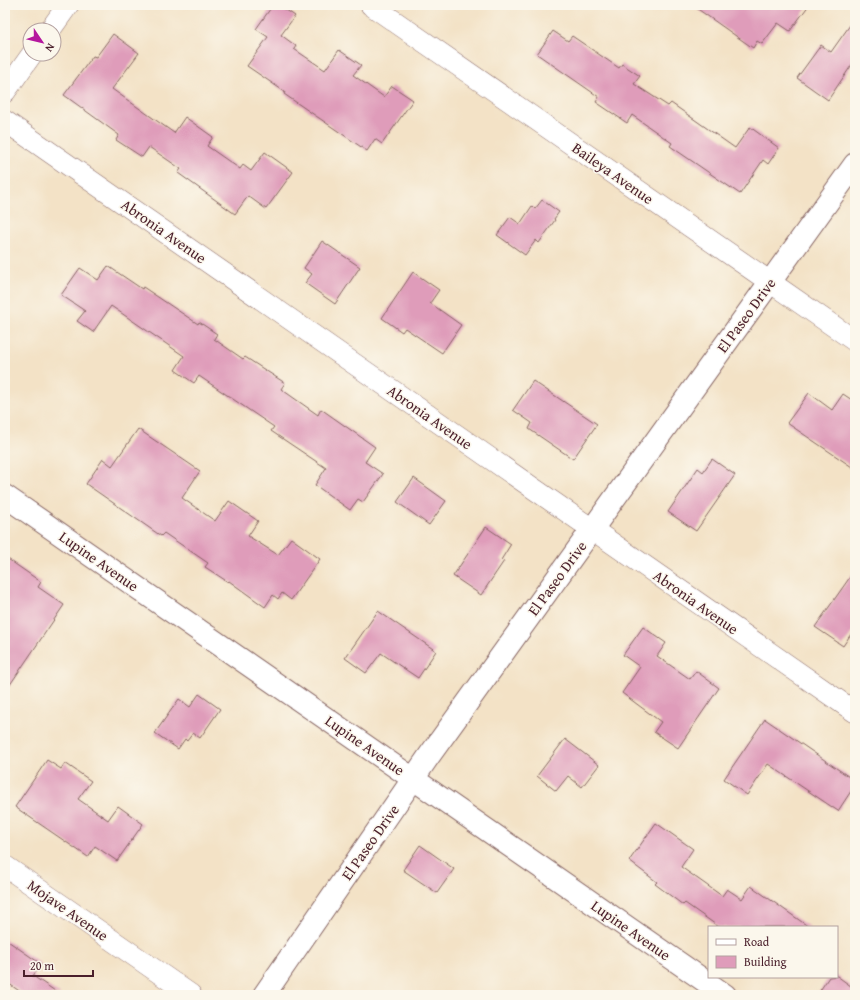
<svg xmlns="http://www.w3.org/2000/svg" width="860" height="1000" font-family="'Gentium Book Plus',serif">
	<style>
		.building { fill: #df9cba }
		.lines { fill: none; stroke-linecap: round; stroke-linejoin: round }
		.minor-casing { stroke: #856361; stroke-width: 22 }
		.tertiary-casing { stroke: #856361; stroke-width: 24 }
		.minor { stroke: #fff; stroke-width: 21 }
		.tertiary { stroke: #fff; stroke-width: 22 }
		.labels { text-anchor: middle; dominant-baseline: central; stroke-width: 3; stroke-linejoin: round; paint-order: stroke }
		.street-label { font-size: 15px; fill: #4a1f2b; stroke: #fbf7ec }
	</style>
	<rect width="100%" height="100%" fill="#fbf7ec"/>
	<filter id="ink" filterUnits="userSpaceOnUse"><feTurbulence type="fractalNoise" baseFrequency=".025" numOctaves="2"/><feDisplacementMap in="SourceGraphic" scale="8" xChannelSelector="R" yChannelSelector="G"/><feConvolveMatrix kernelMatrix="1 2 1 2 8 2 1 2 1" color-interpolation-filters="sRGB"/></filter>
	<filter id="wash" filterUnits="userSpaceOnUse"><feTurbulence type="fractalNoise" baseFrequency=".012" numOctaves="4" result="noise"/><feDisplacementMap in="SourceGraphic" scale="16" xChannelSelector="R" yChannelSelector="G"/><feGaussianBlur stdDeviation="0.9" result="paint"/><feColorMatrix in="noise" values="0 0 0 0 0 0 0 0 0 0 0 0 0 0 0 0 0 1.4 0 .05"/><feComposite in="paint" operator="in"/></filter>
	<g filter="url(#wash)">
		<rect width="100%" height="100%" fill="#f3e2c6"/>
		<g id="blocks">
			<path class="building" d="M273,5H279L295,16L281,35L296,46L294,49L325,70L339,50L361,65L353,75L384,97L392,86L413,100L382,144L375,139L367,151L284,94L285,92L247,66L268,37L256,29Z
				M692,5H809L790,31L778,23L762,44L757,41L753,48Z
				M855,18V60L828,100L797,78L821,45L831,52Z
				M553,31L568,41L572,36L619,68L622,64L640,76L634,84L668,106L671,103L735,148L750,127L779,148L768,164L763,160L740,194L670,146L672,143L632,115L627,123L596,102L599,97L537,54Z
				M113,34L139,53L112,89L174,133L185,117L213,137L207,146L240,169L243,165L251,171L265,152L293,172L266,209L248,196L235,214L178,173L181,169L149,147L142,157L116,140L119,135L64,95L93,56L96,57Z
				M542,200L559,212L554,219L555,220L539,243L536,240L525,255L497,235L510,217L520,224L532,206L535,209Z
				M322,241L360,267L335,304L305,283L312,274L304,268Z
				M108,266L142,289L143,287L198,324L199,322L217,334L214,339L243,359L245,357L285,383L281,389L318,415L321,409L375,447L365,462L383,474L363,502L358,499L350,510L315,485L326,468L271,431L274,427L199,376L194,383L175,370L184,356L111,306L93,332L77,321L85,311L61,295L80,268L98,280Z
				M413,272L439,290L430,303L461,325L442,353L405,328L402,332L382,318Z
				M533,381L597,424L573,459L529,429L532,423L513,410Z
				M809,393L832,410L843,394L855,402V469L787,423Z
				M138,429L200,471L182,498L215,521L229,501L258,521L248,536L278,555L291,538L320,559L291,600L282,593L278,599L273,595L265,607L229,581L228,582L205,567L208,563L164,533L161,536L86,484L103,459L112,466Z
				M712,459L735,475L696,531L668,512L698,468L703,472Z
				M414,478L446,501L429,525L397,502Z
				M486,527L511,544L501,560L504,561L481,595L453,576Z
				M5,557L41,582L38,587L64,605L5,692Z
				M855,570V628L843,646L815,627Z
				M378,611L436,651L418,678L381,653L366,673L345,658Z
				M643,627L666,643L657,656L690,679L696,671L719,688L678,748L654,732L661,722L622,693L640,667L623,655Z
				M199,694L220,709L200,738L193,733L187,741L185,739L178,749L155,733L179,699L190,707Z
				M765,719L855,781V785L838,811L768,764L747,795L724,779Z
				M565,739L599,765L582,787L568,776L556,791L537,776Z
				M47,760L61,769L65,763L91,781L78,799L108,820L118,806L143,824L117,861L95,846L88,857L15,807Z
				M656,823L693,849L681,867L722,896L727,889L742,899L751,886L809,927H719L685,903L683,905L655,884L657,882L629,861Z
				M420,845L454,869L437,893L403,870Z
				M5,939L41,964L33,976L61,995H25L5,981Z
				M837,976L855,989V995H817L829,977Z"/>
		</g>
	</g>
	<g filter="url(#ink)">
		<use href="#blocks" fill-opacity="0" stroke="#856361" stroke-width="1"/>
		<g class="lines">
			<g class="minor-casing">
				<path id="minor" d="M371,5L855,341
					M50,30L68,5
					M5,92L32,54
					M5,121L855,712
					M5,866L191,995"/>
			</g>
			<g class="tertiary-casing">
				<path id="tertiary" d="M5,496L725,995
					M264,995L429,756L855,164"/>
			</g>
			<use href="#minor" class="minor"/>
			<use href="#tertiary" class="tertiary"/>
		</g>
	</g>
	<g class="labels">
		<g class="street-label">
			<text transform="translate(613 173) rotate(35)">Baileya Avenue</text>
			<text transform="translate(164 231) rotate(35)">Abronia Avenue</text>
			<text transform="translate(746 315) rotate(-54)">El Paseo Drive</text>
			<text transform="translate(430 417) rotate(35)">Abronia Avenue</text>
			<text transform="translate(99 561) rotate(35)">Lupine Avenue</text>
			<text transform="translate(557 578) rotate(-54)">El Paseo Drive</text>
			<text transform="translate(696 602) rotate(35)">Abronia Avenue</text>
			<text transform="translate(365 745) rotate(35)">Lupine Avenue</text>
			<text transform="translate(370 842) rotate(-55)">El Paseo Drive</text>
			<text transform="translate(68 910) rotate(35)">Mojave Avenue</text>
			<text transform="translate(631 930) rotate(35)">Lupine Avenue</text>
		</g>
	</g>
	<rect width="860" height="1000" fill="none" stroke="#fbf7ec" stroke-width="20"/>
	<rect x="708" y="926" width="130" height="52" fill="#fbf7ec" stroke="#b4a19f"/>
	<rect x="716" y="939" width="20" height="6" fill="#ffffff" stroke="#b4a19f"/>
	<text x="744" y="946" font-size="12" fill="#4a1f2b">Road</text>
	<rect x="716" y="956" width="20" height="12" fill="#df9cba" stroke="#b4a19f"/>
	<text x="744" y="966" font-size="12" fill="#4a1f2b">Building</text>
	<g transform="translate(42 42) rotate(125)"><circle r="19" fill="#fbf7ec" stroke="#b4a19f"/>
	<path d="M0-3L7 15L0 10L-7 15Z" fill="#b5179e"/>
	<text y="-6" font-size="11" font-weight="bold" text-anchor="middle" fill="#4a1f2b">N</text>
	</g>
	<path d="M24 970v6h69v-6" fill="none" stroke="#4a1f2b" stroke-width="2"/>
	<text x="30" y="970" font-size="12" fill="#4a1f2b" stroke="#fbf7ec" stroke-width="3" paint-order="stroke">20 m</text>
</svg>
